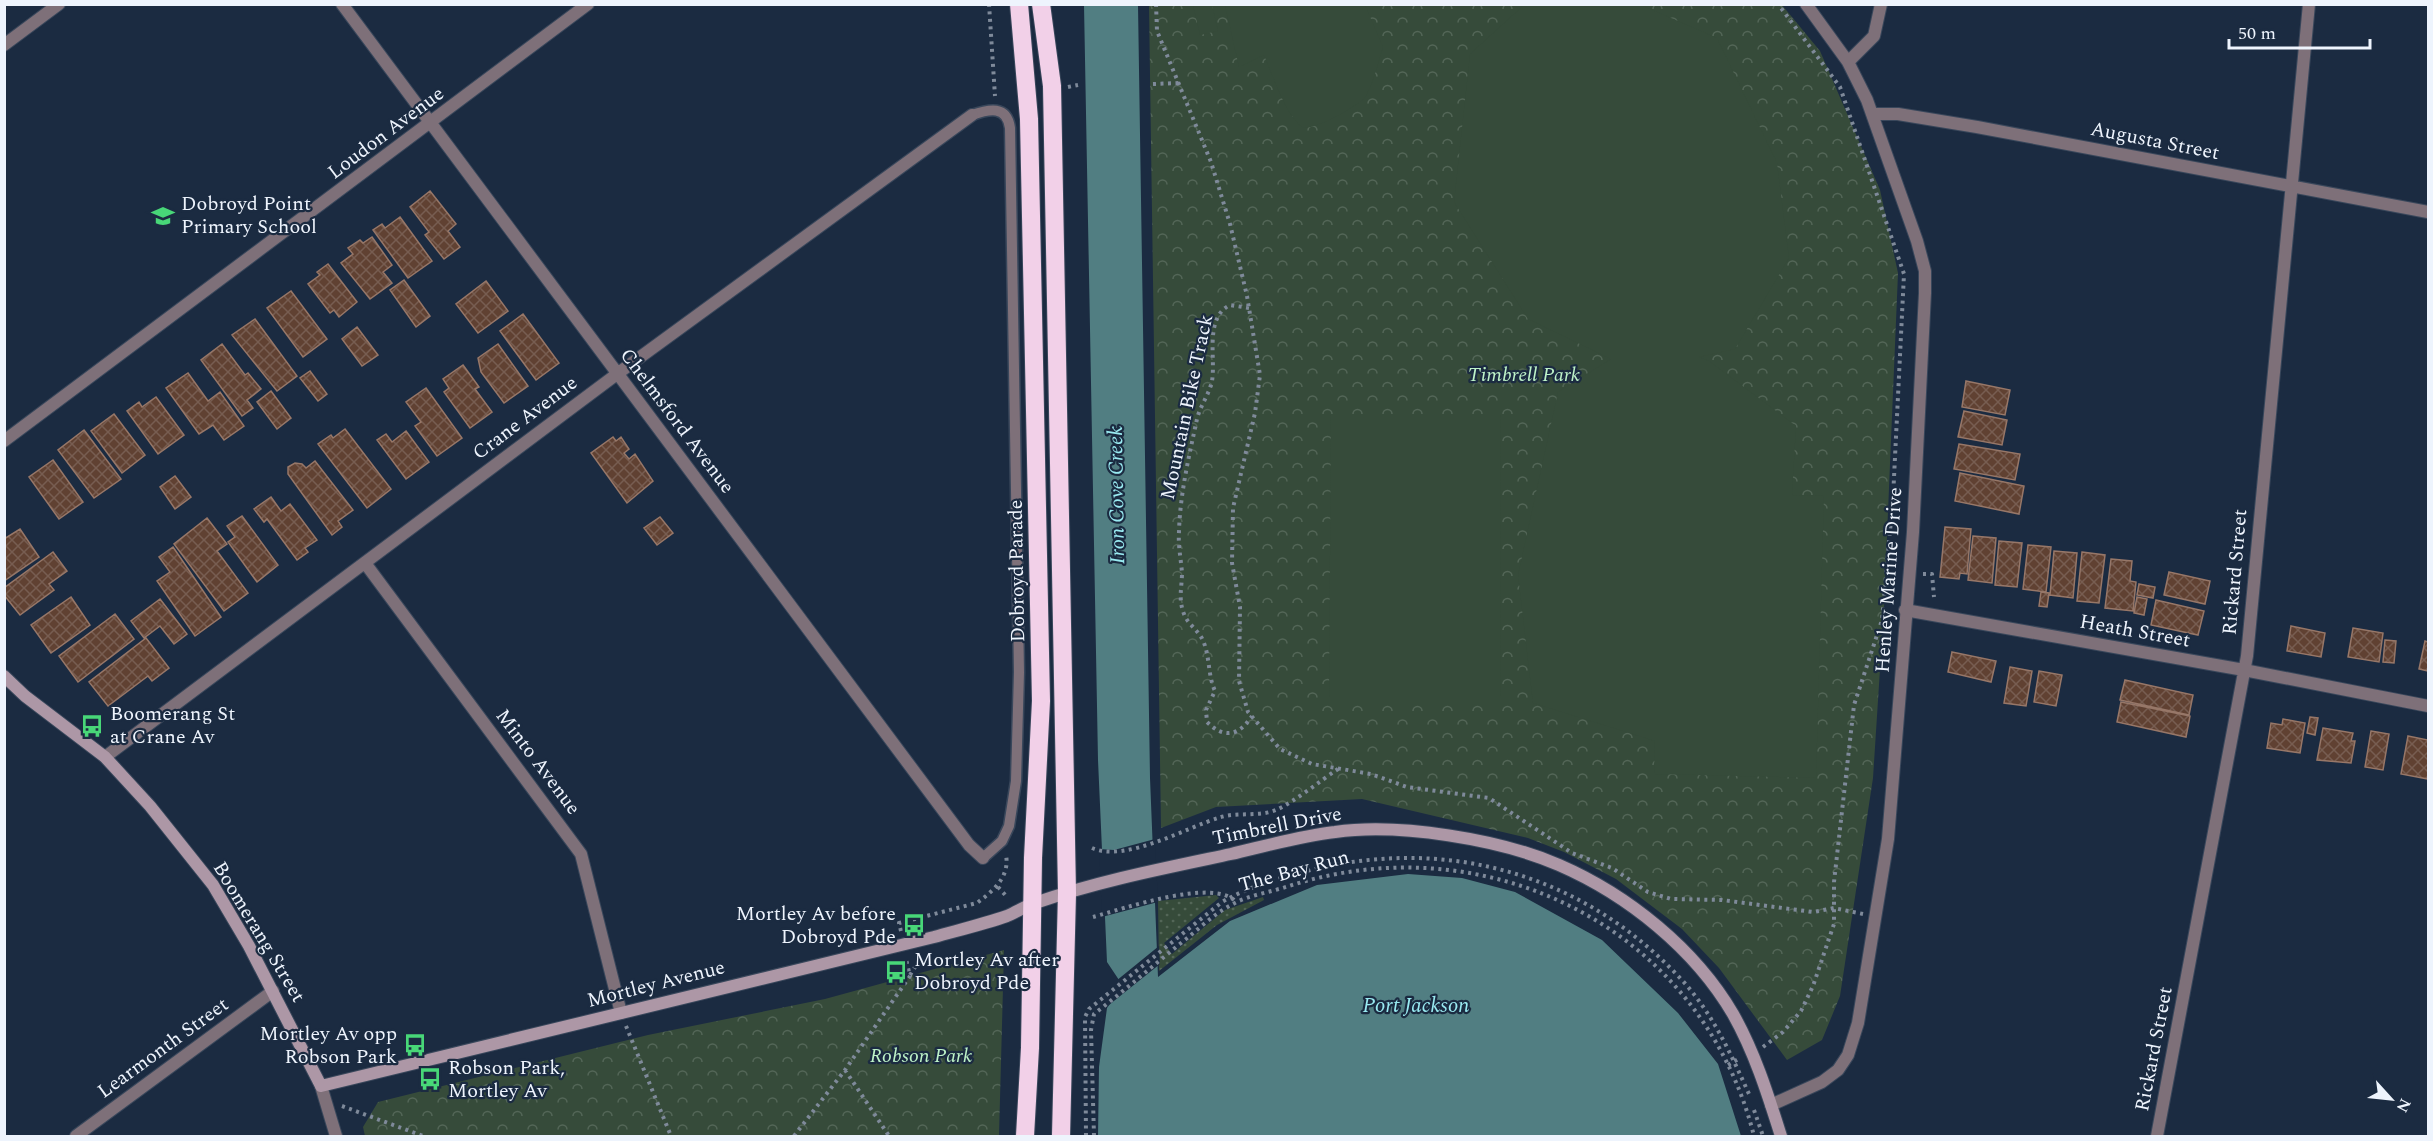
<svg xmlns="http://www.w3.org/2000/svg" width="2433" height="1141" font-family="Spectral,serif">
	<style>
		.grass { fill: url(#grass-dots) }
		.park { fill: url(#park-crowns) }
		.pitch { fill: #364b3a }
		.water { fill: #517e82 }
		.pier { fill: #1b2b41 }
		.building { fill: url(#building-cross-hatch); stroke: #977768; stroke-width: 1.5 }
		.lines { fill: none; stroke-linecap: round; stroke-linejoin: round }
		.lane-casing { stroke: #39475b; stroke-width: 13 }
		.street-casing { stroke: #39475b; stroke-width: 14 }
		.secondary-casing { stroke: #39475b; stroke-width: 14 }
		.highway-casing { stroke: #39475b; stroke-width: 20 }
		.path { stroke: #7f8a9a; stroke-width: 4; stroke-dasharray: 3 4.5; stroke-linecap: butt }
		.lane { stroke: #7e7079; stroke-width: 10 }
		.street { stroke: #7e7079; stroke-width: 12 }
		.secondary { stroke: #ad97a6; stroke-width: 12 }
		.highway { stroke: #f2d0e8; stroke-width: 18 }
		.labels { text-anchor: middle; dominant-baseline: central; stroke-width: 4.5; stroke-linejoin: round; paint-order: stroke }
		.street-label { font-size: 20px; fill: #eef4fd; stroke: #1b2b41 }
		.poi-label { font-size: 20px; fill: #eef4fd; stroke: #1b2b41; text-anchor: start }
		.park-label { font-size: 20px; font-style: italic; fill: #bef3c8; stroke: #1b2b41 }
		.water-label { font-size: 21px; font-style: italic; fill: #9aebf2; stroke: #1b2b41 }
	</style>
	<defs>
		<pattern id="grass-dots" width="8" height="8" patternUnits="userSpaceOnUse" patternTransform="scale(1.5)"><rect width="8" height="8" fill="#364b3a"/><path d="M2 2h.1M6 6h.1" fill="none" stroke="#536657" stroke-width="1.8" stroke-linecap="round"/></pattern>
		<pattern id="park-crowns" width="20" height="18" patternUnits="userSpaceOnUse" patternTransform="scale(1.5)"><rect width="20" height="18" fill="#364b3a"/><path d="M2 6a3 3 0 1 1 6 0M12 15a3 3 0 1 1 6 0" fill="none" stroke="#536657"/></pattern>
		<pattern id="building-cross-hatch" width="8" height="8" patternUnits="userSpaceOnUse" patternTransform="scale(1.5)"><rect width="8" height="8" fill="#604132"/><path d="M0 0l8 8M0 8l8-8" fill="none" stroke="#775d51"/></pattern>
	</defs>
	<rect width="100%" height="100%" fill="#1b2b41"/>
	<path class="grass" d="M1216,895L1219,898L1164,943L1172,954L1225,910L1263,897L1264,900L1217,925L1159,971L1158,901Z"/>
	<path class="park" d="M1149,5H1782L1820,51L1880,190L1898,273L1884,607L1873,778L1840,996L1822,1040L1787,1060L1719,968L1682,929L1616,879L1564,852L1528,838L1362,799L1216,807L1161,828Z
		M1004,950L999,1136H365L363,1127L378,1102L648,1035L825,999Z"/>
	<path class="pitch" d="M1193,5H1212L1218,31L1200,35Z
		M1225,5H1365L1383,47C1378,63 1374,81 1366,96C1362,104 1310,133 1302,127C1285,114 1273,76 1264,55L1239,67Z
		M1524,5H1641L1717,38L1777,163L1789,258L1735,349L1699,357L1709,361L1796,426L1792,495L1824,496L1816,778L1654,774L1655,741L1533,703L1518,575L1558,392L1611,359L1528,319L1454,202L1470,54Z
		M1331,414H1501L1500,698H1329Z"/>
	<path class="water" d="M1084,5H1138L1150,778L1158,977L1230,921L1317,885L1408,874L1462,878L1515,892L1602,940L1678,1013L1718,1064L1741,1136H1098L1099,1067L1107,1008L1123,986L1107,962L1098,760Z"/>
	<path class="pier" d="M1155,839L1158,902L1102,917L1099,849L1114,850Z
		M1159,946L1160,964L1104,1009L1119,986L1116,981Z"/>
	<path class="building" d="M430,191L456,224L448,231L460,247L444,259L425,235L429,232L410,207Z
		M400,217L432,261L408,278L373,230L382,224L385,228Z
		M372,237L392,265L383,272L392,283L370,299L341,263L353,254L348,248L360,240L363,243Z
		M328,264L357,302L339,317L334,310L330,313L308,284L320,275L317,272Z
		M404,280L430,316L416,327L390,290Z
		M486,281L508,311L478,333L456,304Z
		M291,291L327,339L303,357L267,308Z
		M523,314L559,363L536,380L500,331Z
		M255,319L297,376L277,391L232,335Z
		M357,327L378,355L362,366L342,339Z
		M222,344L245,375L248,373L261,389L247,400L253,408L242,416L201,360Z
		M498,344L528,386L504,403L481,372L478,358Z
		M463,365L479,387L475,389L492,412L470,428L444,392L449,388L443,379Z
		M310,371L327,394L318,401L300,378Z
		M188,373L208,401L220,392L244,426L224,440L213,425L199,434L166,388Z
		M1966,381L2010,390L2005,415L1962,407Z
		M426,388L462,438L437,456L415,426L421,422L406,402Z
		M271,391L291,418L277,429L257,402Z
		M156,397L184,435L158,454L127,411L139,402L142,407Z
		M1964,411L2007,420L2002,445L1958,437Z
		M114,414L145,455L122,473L91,431Z
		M345,429L391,489L367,508L318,444L331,435L333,438Z
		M84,430L121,479L94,498L58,450Z
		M406,431L429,462L406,479L377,440L386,434L392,442Z
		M613,437L616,441L621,437L629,449L624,453L629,459L635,454L653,481L627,503L591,453Z
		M1959,444L2020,454L2015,480L1954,469Z
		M53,460L83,502L59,519L29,477Z
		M315,461L353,510L338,521L342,527L332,535L288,474V467L295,463L302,464L306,468Z
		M1960,473L2024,486L2019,514L1955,501Z
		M175,476L191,497L175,509L160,487Z
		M271,497L281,511L290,504L317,540L305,548L308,552L297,560L267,519L264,522L254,509Z
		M242,516L278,565L257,582L228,542L235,537L227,526Z
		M660,517L673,533L657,545L644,528Z
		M207,518L227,544L217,551L248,593L224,611L174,544Z
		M1945,527L1971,529L1967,574L1960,573L1959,579L1940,577Z
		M20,529L39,557L4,581V539Z
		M1973,536L1996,538L1992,583L1968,580Z
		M1999,541L2022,543L2017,587L1995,585Z
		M2028,545L2051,547L2046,592L2023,589Z
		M173,547L221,617L195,636L157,581L170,572L159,557Z
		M2054,551L2077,553L2073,598L2050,595Z
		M53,552L67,571L49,584L54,590L20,615L4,595V588Z
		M2082,552L2105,555L2099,603L2077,601Z
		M2111,559L2132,561L2130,581L2136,582L2133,611L2105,608Z
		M2169,572L2210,581L2205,604L2164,595Z
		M2139,584L2155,587L2153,598L2137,595Z
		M2041,592L2049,593L2047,607L2039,606Z
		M71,597L90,625L51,653L31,625Z
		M2137,597L2147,599L2144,615L2134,613Z
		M160,599L187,634L174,644L160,626L144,638L131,621Z
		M2156,600L2204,611L2198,635L2151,625Z
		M115,614L134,639L78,682L59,656Z
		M2291,626L2325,633L2321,657L2287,651Z
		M2353,628L2383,633L2379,662L2348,657Z
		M146,638L169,668L152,681L148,676L108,706L89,682Z
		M2385,640L2396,641L2394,663L2383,662Z
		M2425,641L2428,642V671L2419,669Z
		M1952,652L1996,661L1991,682L1948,672Z
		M2010,667L2032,671L2026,706L2004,703Z
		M2039,671L2062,675L2056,706L2034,702Z
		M2125,680L2193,695L2189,715L2120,700Z
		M2121,702L2190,716L2186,737L2117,722Z
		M2310,717L2318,718L2315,735L2307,733Z
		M2283,719L2305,723L2300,753L2267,748L2271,723L2282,725Z
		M2323,728L2353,733L2351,741H2355L2351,763L2317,760Z
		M2371,731L2389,734L2383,770L2365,767Z
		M2408,736L2428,740V779L2401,774Z"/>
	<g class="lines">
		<g class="lane-casing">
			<path id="lane" d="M972,115C989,109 1007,105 1010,128L1019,672L1016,781L1009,826L1002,841L983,858"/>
		</g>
		<g class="street-casing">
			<path id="street" d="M342,4L969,845L983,858
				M4,45L59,4
				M1848,62L1874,36L1881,4
				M1873,114H1898L1977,127L2428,212
				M4,441L588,4
				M365,563L581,854L621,1013
				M1905,610L2244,670L2428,706
				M105,757L617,374L972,115
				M321,1086L336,1136
				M1771,1105L1822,1082L1838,1070L1848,1055L1858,1023L1888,839L1913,532L1925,293V271L1917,241L1867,100L1848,62L1806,4
				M76,1136L273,991
				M2157,1136L2247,656L2309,4"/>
		</g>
		<g class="secondary-casing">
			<path id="secondary" d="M4,676L25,696L105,757L150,806L213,885L249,946L321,1086L934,937C959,930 984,924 1007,916C1017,912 1025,906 1035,903C1098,881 1165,868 1231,854C1265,846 1300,836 1335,832C1399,823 1499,839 1559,865C1628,895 1695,949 1733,1014C1755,1053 1768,1095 1781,1136"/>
		</g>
		<g class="highway-casing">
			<path id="highway" d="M1019,4L1029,119L1041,701L1033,858L1030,1048L1025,1136
				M1041,4L1052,86L1067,893L1061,1136"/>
		</g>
		<path class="path" d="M989,4L995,96
			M1156,4L1157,31L1211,162L1230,224L1247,296L1260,375L1255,413L1233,508L1232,563L1240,607L1239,681L1248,712L1280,749L1312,764L1371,774L1407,787L1489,798L1572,853L1612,868L1648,892L1671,899L1722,900L1813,912L1834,908L1863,914
			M1153,84L1180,83
			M1068,87L1078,85
			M1249,308L1230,305C1204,318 1216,358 1212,381C1209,395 1200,406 1197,419C1189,456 1180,494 1179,532C1178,546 1181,559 1182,573C1182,587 1178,599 1184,614C1188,625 1200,631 1204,643C1210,659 1208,676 1215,691L1206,710L1207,722C1224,739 1239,736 1252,716
			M1923,574H1932L1934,597
			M1092,848C1126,863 1187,827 1221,817C1238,812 1259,817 1276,810C1294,802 1320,781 1338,769
			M998,887L1008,898
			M1093,917C1122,909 1215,877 1236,902
			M901,931L899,923L977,903C993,891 1010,877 1006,855
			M910,975L922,956
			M626,1026L671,1136
			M1763,1047L1783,1032L1801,1011L1813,986L1834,924V882L1854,705L1882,620L1893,498L1904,274L1840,87L1778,4
			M1728,1065L1740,1058
			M845,1070L889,1136
			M342,1106L423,1136
			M1754,1110L1763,1136
			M794,1136L845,1070L910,976L906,959
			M1086,1136L1085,1017L1089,1009L1222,902C1252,885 1282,877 1315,869C1451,837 1584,875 1680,978C1712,1012 1730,1052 1749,1094
			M1094,1136L1091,1030L1094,1014C1125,990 1155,964 1186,939C1201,927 1215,913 1233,904C1249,895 1271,892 1289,886C1488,822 1702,929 1754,1136"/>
		<use href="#lane" class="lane"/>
		<use href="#street" class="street"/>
		<use href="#secondary" class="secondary"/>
		<use href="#highway" class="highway"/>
	</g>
	<defs>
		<g id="school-bare" transform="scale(1.8)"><path d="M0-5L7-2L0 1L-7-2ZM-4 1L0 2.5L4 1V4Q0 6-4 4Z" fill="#48d778" stroke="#1b2b41" stroke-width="2.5" paint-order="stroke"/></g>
		<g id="bus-bare" transform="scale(1.8)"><path d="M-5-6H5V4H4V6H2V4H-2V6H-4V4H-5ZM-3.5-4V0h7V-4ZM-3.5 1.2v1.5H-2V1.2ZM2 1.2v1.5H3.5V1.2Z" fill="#48d778" stroke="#1b2b41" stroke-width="2.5" paint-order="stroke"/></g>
	</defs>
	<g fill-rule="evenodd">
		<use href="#school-bare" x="163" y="216"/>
		<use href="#bus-bare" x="92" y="726"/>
		<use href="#bus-bare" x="914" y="925"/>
		<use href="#bus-bare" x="896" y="972"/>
		<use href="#bus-bare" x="415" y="1045"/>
		<use href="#bus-bare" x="430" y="1079"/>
	</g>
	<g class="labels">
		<g class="street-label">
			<text transform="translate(386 133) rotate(-37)">Loudon Avenue</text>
			<text transform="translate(2155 141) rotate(11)">Augusta Street</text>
			<text transform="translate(1187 407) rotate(-78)">Mountain Bike Track</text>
			<text transform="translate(525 418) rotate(-37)">Crane Avenue</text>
			<text transform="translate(677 421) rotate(53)">Chelmsford Avenue</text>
			<text transform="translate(1017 571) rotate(-91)">Dobroyd Parade</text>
			<text transform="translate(2235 572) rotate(-85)">Rickard Street</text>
			<text transform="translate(1889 580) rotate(-86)">Henley Marine Drive</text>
			<text transform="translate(2135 631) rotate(10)">Heath Street</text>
			<text transform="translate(538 762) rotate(53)">Minto Avenue</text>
			<text transform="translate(1277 826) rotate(-11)">Timbrell Drive</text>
			<text transform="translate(1294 871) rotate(-15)">The Bay Run</text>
			<text transform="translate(259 932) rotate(59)">Boomerang Street</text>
			<text transform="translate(656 984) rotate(-14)">Mortley Avenue</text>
			<text transform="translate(163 1048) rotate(-36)">Learmonth Street</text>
			<text transform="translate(2154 1049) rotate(-79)">Rickard Street</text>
		</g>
		<g class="poi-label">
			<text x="181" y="204">Dobroyd Point<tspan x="181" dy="23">Primary School</tspan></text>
			<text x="110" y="714">Boomerang St<tspan x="110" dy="23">at Crane Av</tspan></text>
			<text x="896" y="914" text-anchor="end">Mortley Av before<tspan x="896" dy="23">Dobroyd Pde</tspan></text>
			<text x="914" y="960">Mortley Av after<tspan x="914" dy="23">Dobroyd Pde</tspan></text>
			<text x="397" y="1034" text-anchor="end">Mortley Av opp<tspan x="397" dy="23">Robson Park</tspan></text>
			<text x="448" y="1068">Robson Park,<tspan x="448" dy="23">Mortley Av</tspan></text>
		</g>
		<g class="park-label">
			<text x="1524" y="375">Timbrell Park</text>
			<text x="921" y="1056">Robson Park</text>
		</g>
		<g class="water-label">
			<text transform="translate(1117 495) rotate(-91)">Iron Cove Creek</text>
			<text x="1416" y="1006">Port Jackson</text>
		</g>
	</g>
	<rect width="2433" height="1141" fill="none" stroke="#eef4fd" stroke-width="12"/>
	<g transform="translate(2391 1099) rotate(117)" stroke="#1b2b41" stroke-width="4.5" paint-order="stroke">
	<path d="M0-4.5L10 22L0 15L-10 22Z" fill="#eef4fd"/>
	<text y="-9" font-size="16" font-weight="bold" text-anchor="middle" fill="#eef4fd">N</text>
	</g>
	<path d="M2229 39v9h141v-9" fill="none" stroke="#eef4fd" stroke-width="3"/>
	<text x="2238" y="39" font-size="18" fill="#eef4fd" stroke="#1b2b41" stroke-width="4.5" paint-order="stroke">50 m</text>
</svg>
